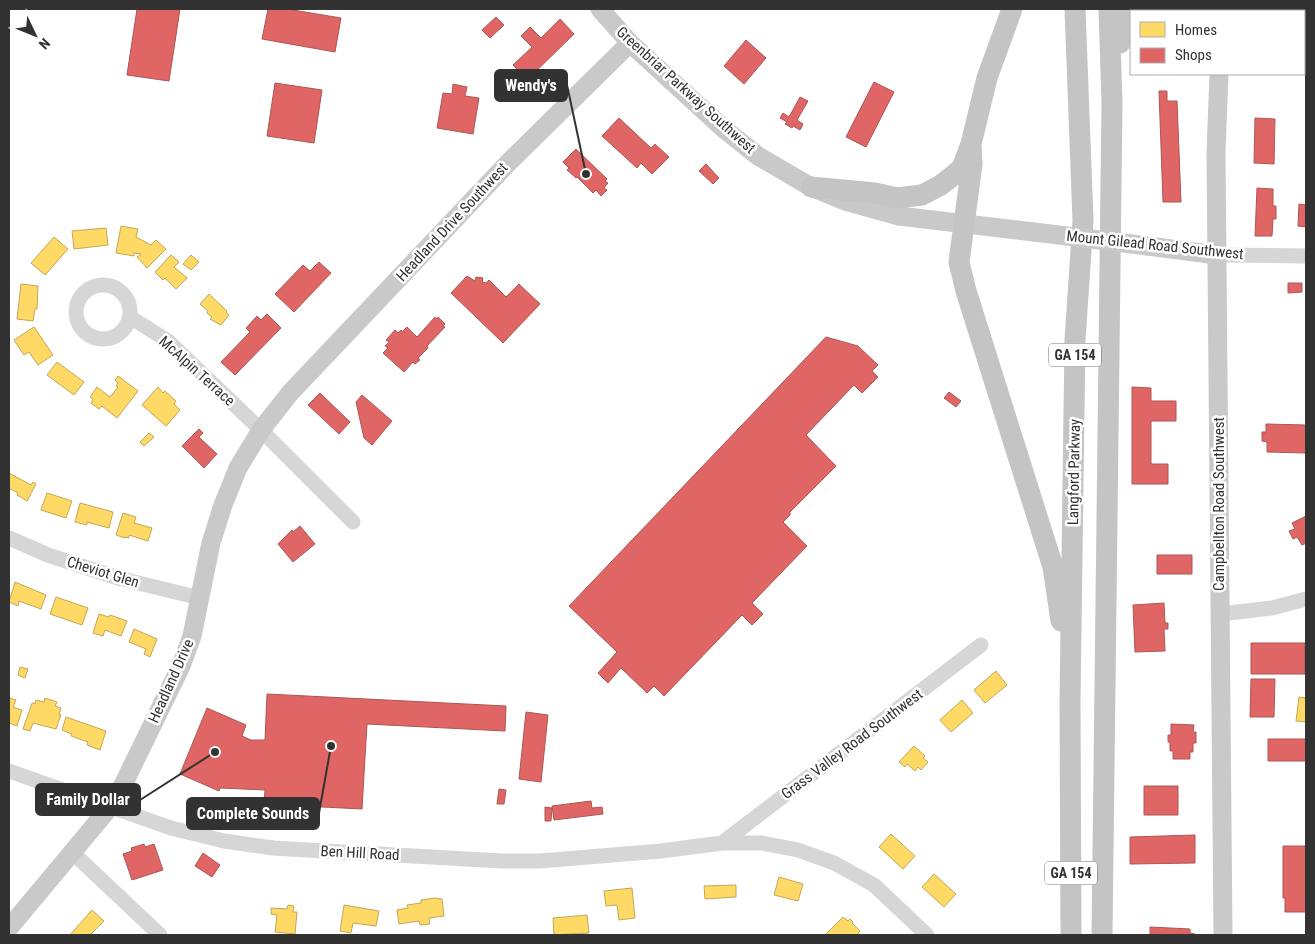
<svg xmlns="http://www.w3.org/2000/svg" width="1315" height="944" font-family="'Roboto Condensed',sans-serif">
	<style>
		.homes { fill: #ffd966; stroke: #c2a756 }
		.shops { fill: #e06666; stroke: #ac5656 }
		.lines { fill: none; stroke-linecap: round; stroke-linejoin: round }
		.minor { stroke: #d6d6d6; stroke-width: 15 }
		.major { stroke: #c9c9c9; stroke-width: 19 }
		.highway { stroke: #c4c4c4; stroke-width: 21 }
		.major-bridge { stroke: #c9c9c9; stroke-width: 19 }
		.labels { text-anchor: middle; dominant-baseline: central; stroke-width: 5; stroke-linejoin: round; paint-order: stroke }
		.shield { fill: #fff; stroke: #707070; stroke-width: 1 }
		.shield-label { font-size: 14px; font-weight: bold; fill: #323232 }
		.street-label { font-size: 15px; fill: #323232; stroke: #fff }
		.leader { fill: none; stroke: #323232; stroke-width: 2 }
		.callout-dot { fill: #323232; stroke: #fff; stroke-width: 2 }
		.callout { fill: #323232; stroke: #323232; stroke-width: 2 }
		.callout-label { font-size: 16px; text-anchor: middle; font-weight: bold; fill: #fff }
	</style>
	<rect width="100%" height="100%" fill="#fff"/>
	<path class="homes" d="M121,226L138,229L136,237L151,245L156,240L166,249L147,268L137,257L141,254L134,253V256L116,253Z
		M106,228L108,245L74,249L72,231Z
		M54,237L68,249L45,275L31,263Z
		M171,255L179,262L174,267L187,278L176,289L165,278L163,280L155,272Z
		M191,255L199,262L191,270L183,264Z
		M21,284L38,286L37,309H35L33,321L17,319Z
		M209,294L227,311L226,312L229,315L221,325L210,319L212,317L207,313L208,311L200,304Z
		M34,327L53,355L38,365L29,352L24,355L14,340Z
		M57,362L84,382L74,395L47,375Z
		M118,376L138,391L117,418L102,406L99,409L91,403L93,399L90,397L97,387L110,397L118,387L116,386L118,383L115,380Z
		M158,387L163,393L165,391L176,401L174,404L180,410L166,426L142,405Z
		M149,433L154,437L144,446L140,442Z
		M9,473L31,485L33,482L36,484L27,501L17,495L18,493L9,488Z
		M47,493L72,501L66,518L41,510Z
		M80,503L113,512L109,528L87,522V525L75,522Z
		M123,513L136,517L134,523L152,528L148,541L129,535V538L125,537V538L116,535Z
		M15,582L46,595L41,609L19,601L18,606L9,602Z
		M56,597L88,608L82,625L50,614Z
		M99,614L109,617L110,615L127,621L121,636L105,630L103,636L93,633Z
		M134,629L157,639L150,657L144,654L146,649L129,642Z
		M20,667L28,669L25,678L18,675Z
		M996,671L1007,685L985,703L974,690Z
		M1299,697L1306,698V722L1296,721Z
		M9,698L16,700L13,707L22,710L17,726L9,723Z
		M45,698L57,702L55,706L61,708L59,715H61L56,729L33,723L30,731L23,729L32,703L35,704L36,700L44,702Z
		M962,700L973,713L951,732L940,720Z
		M66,717L106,731L100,750L87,745L88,742L71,736L72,734L62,730Z
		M914,746L925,756L923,758L928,762L921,770L918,767L915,771L907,764L905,767L899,762Z
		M891,834L915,856L903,869L879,847Z
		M934,874L956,894L944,907L922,887Z
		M779,877L803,884L798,901L774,895Z
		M736,885V897L705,899L704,886Z
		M632,888L635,918L619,920L617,905L606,906L604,891Z
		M435,898L442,899L444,916L429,918L430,924L420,925L419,921L399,924L397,910L408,908L407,905L421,903V900Z
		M288,905L294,906L293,912H297L295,934L275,932L277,915L271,914V908L287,909Z
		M344,905L379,911L376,926L353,923L351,933L340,931Z
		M92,910L104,921L90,935H70Z
		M587,915L589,933L554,935L553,918Z
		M843,917L848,921L850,919L853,922L852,923L860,931L857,935H825Z"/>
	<path class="shops" d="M137,9H180L169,81L127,75Z
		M268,9H287L341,18L335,52L262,39Z
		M496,17L504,25L490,38L482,30Z
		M560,19L574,34L527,80L513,65L532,47L521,36L530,27L541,38Z
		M746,40L766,58L744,84L724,66Z
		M874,82L894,92L866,147L846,137Z
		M275,83L322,90L314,143L267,136Z
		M453,84L467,87L465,96L479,98L473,134L437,128L443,93L452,94Z
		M1159,91H1167V101H1177L1181,202H1163Z
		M800,97L808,101L797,120L803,124L800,130L793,126L792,128L785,124L787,122L780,118L783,113L789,117Z
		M619,118L651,148L655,144L669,157L652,174L641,163L637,168L602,136Z
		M1255,118L1275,119L1274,164L1254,163Z
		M576,149L607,179L605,181L608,183L604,188L607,190L601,196L596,190L593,193L577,177L576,178L567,170L569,168L563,162Z
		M706,164L719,178L713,184L699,171Z
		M1257,188L1273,189V206H1276V219H1273L1272,236H1255Z
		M1299,204L1306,205V227L1298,226Z
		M319,262L331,273L294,312L275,294L303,265L310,271Z
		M467,276L475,281L476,277L483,278L482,282L486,283L489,280L506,297L519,284L540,304L503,343L451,293Z
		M1288,283H1302V292L1288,293Z
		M267,314L281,328L235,375L221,362L250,332L246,328L257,316L261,320Z
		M435,317L437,319L438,317L445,324L443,326L445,327L427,346L428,348L418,358L420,360L415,364L413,362L404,372L383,353L388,348L385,346L389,342L386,340L395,330L398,333L401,330L402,332L407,327L417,337Z
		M826,337L858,346L878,365L872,371L878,377L862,393L854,385L806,435L836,466L790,512V515L783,522L807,546L752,603L763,614L752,625L742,615L664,696L654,686L647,693L621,668L608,683L598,673L617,652L569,606Z
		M1132,387L1151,388V401H1176V421H1151V464H1168V484H1132Z
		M949,392L961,401L956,407L944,398Z
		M320,393L350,422L339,434L308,405Z
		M362,395L392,421L372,445L364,438L356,402Z
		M1266,424L1306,425V453L1267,452V442L1262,441V432H1266Z
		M199,429L203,433L199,437L217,454L204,468L182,446Z
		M1306,516V543L1302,545L1297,537L1293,539L1289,531L1295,529L1292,523Z
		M300,526L315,544L293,562L278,544L292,530L293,532Z
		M1157,555H1192V574H1157Z
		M1164,603L1165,623H1168V629H1164L1165,651L1135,652L1133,605Z
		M1251,643H1305V674H1251Z
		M1251,679H1275L1274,717H1250Z
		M267,694L506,706L505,731L367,724L362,809L264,804L265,790L220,788L219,791L180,774L207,708L246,725L242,736L251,740H265Z
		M526,712L548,715L541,782L519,779Z
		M1171,724L1194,725L1193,732H1196V743H1193V752H1190V759H1173V751H1170V742H1168V735H1171Z
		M1268,739H1306V761H1268Z
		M1144,786H1178V815H1144Z
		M499,789L506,790L504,804H497Z
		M591,801L592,808L602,807L603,814L554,820L552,806Z
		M545,807L552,808L551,821H545Z
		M1195,835V863L1130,864V837Z
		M144,844L145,847L154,844L163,870L132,880L123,854L132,851L131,848Z
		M1283,846H1306V912H1285V898H1283Z
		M203,853L220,865L212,877L195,866Z
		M1150,927L1190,929V933L1195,934V935H1150Z"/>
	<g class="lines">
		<path class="minor" d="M1217,255L1306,256
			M76 312a27 27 0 1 1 54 0a27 27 0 1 1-54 0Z
			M130,317L168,341L261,430L353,522
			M9,538L48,555L118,578L200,598
			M1220,614L1272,608L1306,599
			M9,771L171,828L224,841L273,848L501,861H540L661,851L722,843H762L798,850L834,863L874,885L927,935
			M722,843L981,645
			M73,853L160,935"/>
		<path class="major" d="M600,9L630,43L724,129L758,156L811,187L845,201L899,216L1034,232
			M1224,11V9
			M1219,74L1216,152L1223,935
			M1148,246L1217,255
			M9,928L110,807L124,783L181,666L192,636L211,543L223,505L238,468L261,430L290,393L509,162L630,43"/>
		<path class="highway" d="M1120,43L1125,9
			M971,144L972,164L959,262L966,291L1053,567L1061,621
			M811,187L875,193L897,198L922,195L941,185L955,174L962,168L971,144L987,78L1012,9
			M1071,935L1070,701L1075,340L1083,220L1075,9
			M1102,935L1112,102L1109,9"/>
		<path class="major-bridge" d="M1034,232L1148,246"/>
	</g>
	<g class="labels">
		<g class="shield">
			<rect x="1049" y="343.5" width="52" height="23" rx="4"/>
			<rect x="1045" y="861.5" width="52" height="23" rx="4"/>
		</g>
		<g class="shield-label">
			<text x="1075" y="355">GA 154</text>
			<text x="1071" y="873">GA 154</text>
		</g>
		<g class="street-label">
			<text transform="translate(686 90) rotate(42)">Greenbriar Parkway Southwest</text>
			<text transform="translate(452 222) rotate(-47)">Headland Drive Southwest</text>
			<text transform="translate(1155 245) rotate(6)">Mount Gilead Road Southwest</text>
			<text transform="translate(197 371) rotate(42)">McAlpin Terrace</text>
			<text transform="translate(1074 472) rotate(-89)">Langford Parkway</text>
			<text transform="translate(1219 504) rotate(-90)">Campbellton Road Southwest</text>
			<text transform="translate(103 572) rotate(17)">Cheviot Glen</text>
			<text transform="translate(171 681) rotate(-66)">Headland Drive</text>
			<text transform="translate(852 744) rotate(-37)">Grass Valley Road Southwest</text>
			<text transform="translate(360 853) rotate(3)">Ben Hill Road</text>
		</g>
	</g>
	<path class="leader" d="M586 174L567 85M215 752L140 800M331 746L319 813"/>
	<g class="callout-dot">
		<circle cx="586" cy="174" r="5"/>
		<circle cx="215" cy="752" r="5"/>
		<circle cx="331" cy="746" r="5"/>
	</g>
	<g class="callout">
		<rect x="495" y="70" width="72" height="31" rx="5"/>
		<rect x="36" y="784" width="104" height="31" rx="5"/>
		<rect x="187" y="798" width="132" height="31" rx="5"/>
	</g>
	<g class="callout-label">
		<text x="531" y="91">Wendy's</text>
		<text x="88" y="805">Family Dollar</text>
		<text x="253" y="819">Complete Sounds</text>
	</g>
	<rect width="1315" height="944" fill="none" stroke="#323232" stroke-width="20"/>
	<rect x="1130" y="10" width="175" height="65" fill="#ffffff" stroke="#adadad"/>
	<rect x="1140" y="22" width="25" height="15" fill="#ffd966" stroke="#adadad"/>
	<text x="1175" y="35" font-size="15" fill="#323232">Homes</text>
	<rect x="1140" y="48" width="25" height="15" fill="#e06666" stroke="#adadad"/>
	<text x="1175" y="60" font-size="15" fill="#323232">Shops</text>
	<g transform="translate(35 35) rotate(133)" stroke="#ffffff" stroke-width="4" paint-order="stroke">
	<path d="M0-4L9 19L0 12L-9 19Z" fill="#323232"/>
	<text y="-8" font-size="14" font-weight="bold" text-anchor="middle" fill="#323232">N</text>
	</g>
</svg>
